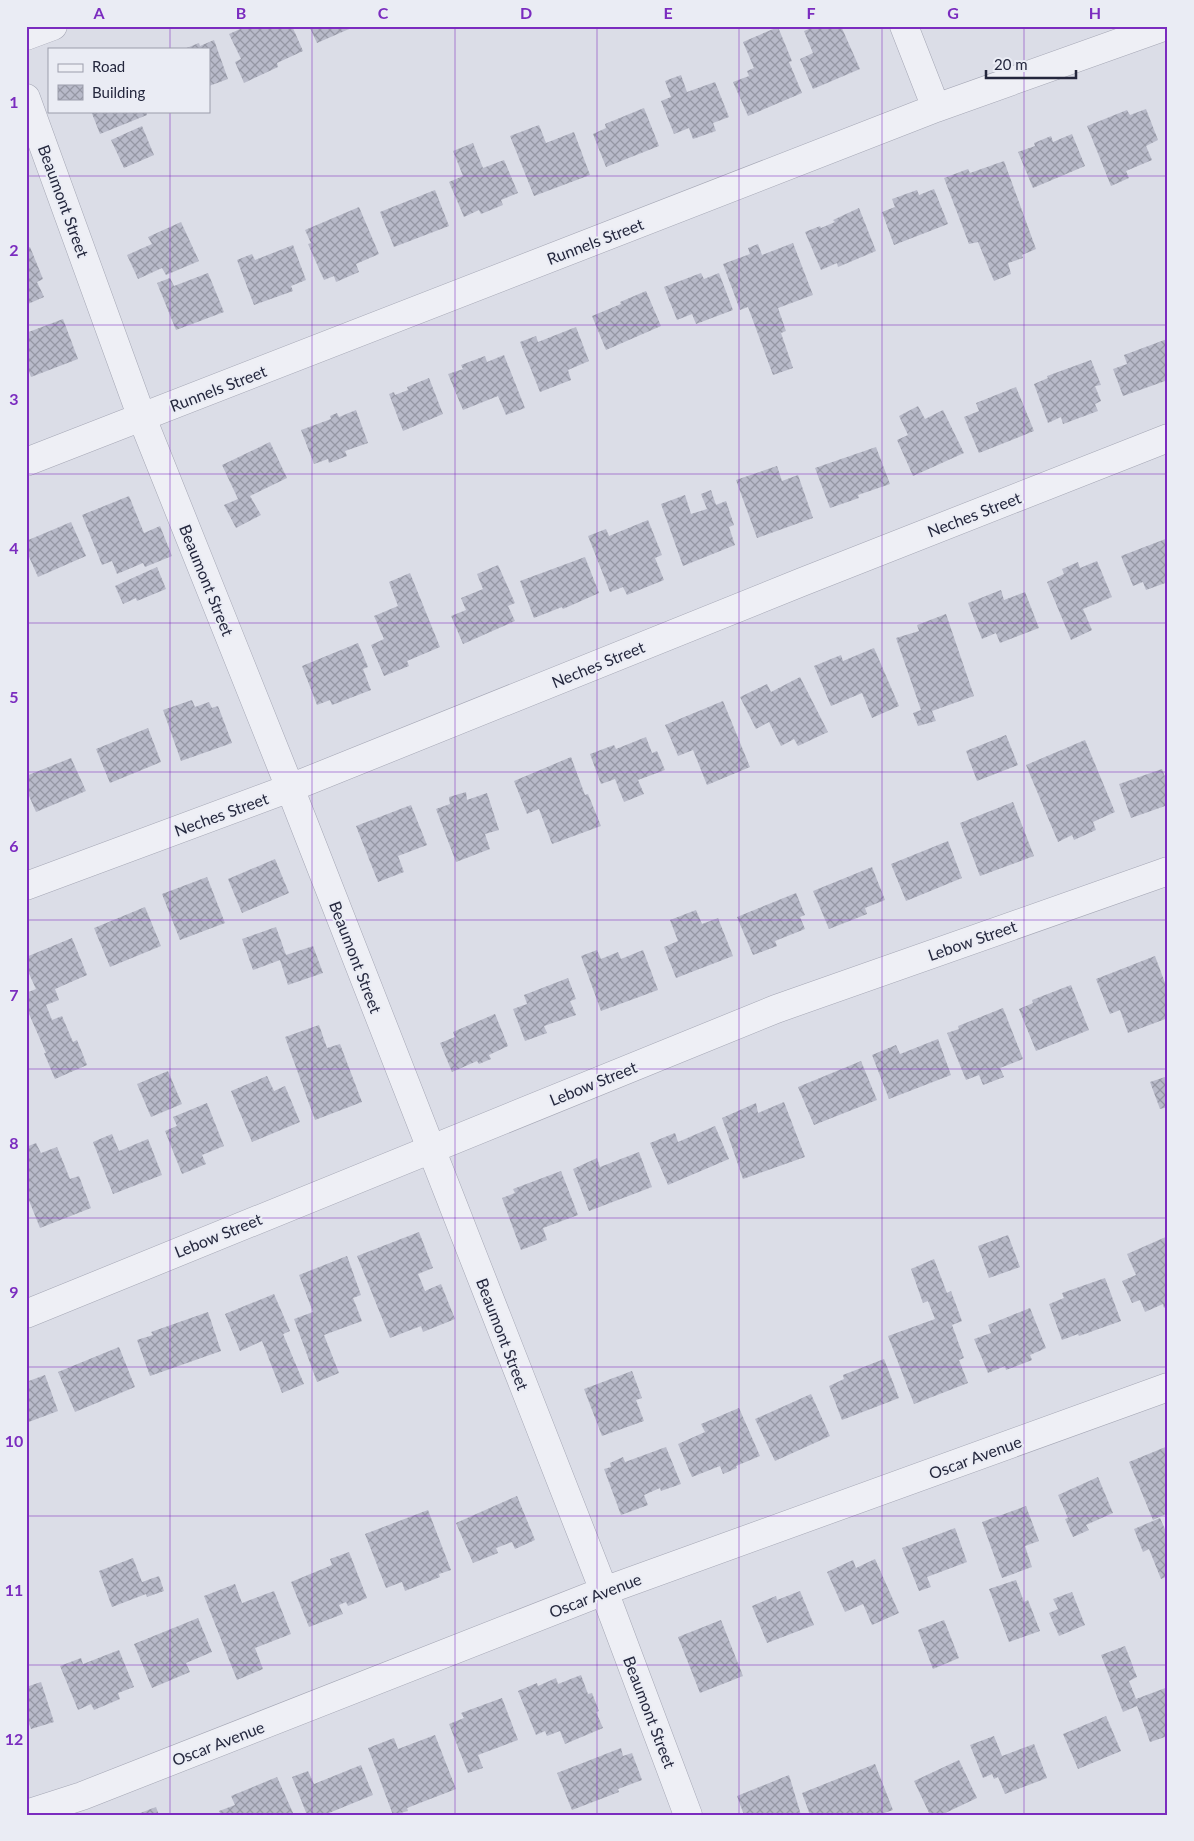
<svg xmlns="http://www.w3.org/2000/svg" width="1194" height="1841" font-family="Lato,sans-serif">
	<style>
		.building { fill: url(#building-cross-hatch) }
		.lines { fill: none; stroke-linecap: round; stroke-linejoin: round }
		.minor-casing { stroke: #a4a6b4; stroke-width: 29 }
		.minor { stroke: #eeeff5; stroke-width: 28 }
		.grid { fill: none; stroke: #7b2cbf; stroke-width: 1; stroke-opacity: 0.55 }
		.labels { text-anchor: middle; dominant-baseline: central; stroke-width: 4; stroke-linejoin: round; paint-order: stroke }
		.street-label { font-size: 16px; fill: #24273d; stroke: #eaecf4 }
		.neatline { fill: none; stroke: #7b2cbf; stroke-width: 2 }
		.grid-label { font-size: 16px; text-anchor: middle; font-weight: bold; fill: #7b2cbf }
	</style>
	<defs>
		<pattern id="building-cross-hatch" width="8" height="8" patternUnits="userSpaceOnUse" patternTransform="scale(1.25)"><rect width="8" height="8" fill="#b8bac9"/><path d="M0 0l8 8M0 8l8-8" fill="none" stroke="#9597a4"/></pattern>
	</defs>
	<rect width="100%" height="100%" fill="#dbdde7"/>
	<path class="building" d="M247,26H254L256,29L262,26H292L303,51L277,63L278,67L244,83L235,62L241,59L229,34Z
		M309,26H356L317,43Z
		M816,26H841L860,69L813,89L800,59L813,53L804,31Z
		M778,27L792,61L789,62L802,93L748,116L733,82L749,76L747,71L754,68L743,42Z
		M214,40L228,79L209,86V49H184L199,43L200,46Z
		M681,75L687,92L715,82L729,117L713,123L716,131L693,139L689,128L674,134L661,101L671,97L665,81Z
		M644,108L659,146L606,167L593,134L606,128L605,124Z
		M1146,109L1158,140L1146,146L1152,160L1126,171L1129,178L1111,186L1087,126L1127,110L1130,115Z
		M91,111H146L147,115L100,134Z
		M539,125L546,143L574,132L590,175L534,196L510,136Z
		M142,126L154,155L124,168L111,140Z
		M1072,134L1085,166L1033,188L1018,152L1035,146L1034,143L1051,136L1053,142Z
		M473,143L483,168L504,160L518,193L501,200L503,205L481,214L479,210L464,217L449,182L463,176L453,151Z
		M1004,161L1036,249L1022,255L1023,258L1008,263L1011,274L994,281L978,242L969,244L944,178L968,169L970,173Z
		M934,189L948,224L894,245L882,212L895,207L892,199L917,190L919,195Z
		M435,190L449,226L394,247L380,212Z
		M359,207L379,254L356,264L359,272L336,282L334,276L324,280L308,244L311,243L305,230Z
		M859,208L876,251L838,267L837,263L821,270L805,232L820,226L821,228L835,222L833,220Z
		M181,222L199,261L166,275L162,268L138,279L127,255L152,244L148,237Z
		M793,243L813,295L778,308L786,331L781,333L793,368L773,375L748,307L740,310L723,264L750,254L748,248L758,244L762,255Z
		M293,245L306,280L291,286L293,291L254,305L237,260L252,254L255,260Z
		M30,247L43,279L37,282L44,297L28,304L26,300V248Z
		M208,273L224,312L176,330L157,283L170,278L174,286Z
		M701,273L704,279L719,273L733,310L696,324L692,314L677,320L664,287Z
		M646,291L661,326L606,350L592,316L621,304L620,302Z
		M63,319L78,359L31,377L26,364V333Z
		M576,327L589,361L568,370L571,380L540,392L520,342L536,336L538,342Z
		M1167,339L1168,380L1123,396L1113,369L1127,364L1124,355Z
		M504,355L525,408L506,415L498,396L463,410L448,374L463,369L461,365L485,356L487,362Z
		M1091,360L1101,385L1095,386L1101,401L1095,404L1098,411L1063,424L1061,417L1048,423L1034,384L1048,378L1047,376Z
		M429,378L443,414L403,431L389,394L394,392L395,395L408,390L407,387Z
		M1016,387L1034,431L979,453L964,417L979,411L976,403Z
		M918,406L925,419L943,410L964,453L913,476L897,440L908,435L899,416Z
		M356,410L368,443L345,451L347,456L329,463L328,459L314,464L301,430L331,419L330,416L337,413L339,417Z
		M270,442L287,478L250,496L261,515L236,528L224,505L238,499L222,465Z
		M876,447L890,484L858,495L859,498L830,508L815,468Z
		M777,466L782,481L798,475L813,518L757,538L736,480Z
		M711,490L716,505L726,501L734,525L729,527L735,545L683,566L661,504L685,495L691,514L707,509L701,494Z
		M129,496L144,533L160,526L172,556L145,567L143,563L117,574L112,561L102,565L82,515Z
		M648,520L662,555L655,558L664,580L627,595L623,587L610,592L588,536L606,529L609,536Z
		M71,522L86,556L38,577L26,550V541Z
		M1168,538V582L1146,590L1143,582L1133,586L1121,556Z
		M585,557L599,593L563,609L562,607L534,618L520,581Z
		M1097,561L1112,597L1083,609L1092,630L1071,640L1047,582L1064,574L1062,569L1078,562L1080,568Z
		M498,565L515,603L508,606L515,621L463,644L451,616L466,610L461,598L483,589L477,574Z
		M157,567L166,589L137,601L136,598L123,604L115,586Z
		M410,573L440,647L407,661L409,666L384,676L371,645L384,639L374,616L398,606L389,582Z
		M1001,590L1004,600L1025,592L1039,628L1000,643L996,633L982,639L968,603Z
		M946,614L974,696L932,711L936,721L918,726L913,713L921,710L896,638L919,631L917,625Z
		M358,643L368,667L363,669L371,690L332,705L330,700L317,705L302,666Z
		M874,648L899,706L872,718L862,693L831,706L814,666L841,655L843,661Z
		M800,677L828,732L798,746L794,739L781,746L769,722L756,729L740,697L767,684L771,692Z
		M192,700L195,707L209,702L212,708L218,706L232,743L181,761L163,710Z
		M723,701L750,767L707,785L693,750L678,756L665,725Z
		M148,728L161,762L110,783L96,749Z
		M1006,735L1018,765L977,781L966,751Z
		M646,737L652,753L657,751L665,770L638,780L644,794L624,802L615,779L601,784L590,754L614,745L616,749Z
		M1085,740L1115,812L1093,822L1096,830L1074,840L1072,835L1058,842L1026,765Z
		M571,757L585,795L588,794L601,826L552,844L539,809L527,814L514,781Z
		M71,758L86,791L36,812L26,789V776Z
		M1162,769L1168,784V805L1131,818L1119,784Z
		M466,792L467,800L487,793L499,830L485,834L490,849L456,862L436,809L450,804L449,797Z
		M1013,802L1034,856L980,876L960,823Z
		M411,805L427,845L398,856L404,872L378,882L356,826Z
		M948,841L962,878L906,901L891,864Z
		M275,859L289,893L242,913L228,879Z
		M872,867L885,900L865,908L867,914L829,929L813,891Z
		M207,877L225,923L180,940L162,894Z
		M796,893L805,915L800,917L805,929L775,941L777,946L753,955L737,917Z
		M145,907L161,946L110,967L94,928Z
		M696,910L702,924L718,918L733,956L676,978L664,947L678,941L670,920Z
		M276,927L286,955L313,946L323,973L288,985L280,960L253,970L242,939Z
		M72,938L87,975L55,989L59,1000L46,1005L52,1020L62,1016L73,1042L77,1040L87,1065L55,1079L44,1053H46L26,1007V993L36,989L26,967V957Z
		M597,950L601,959L618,952L621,959L643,950L658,990L601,1011L581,956Z
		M1155,956L1168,991V1018L1128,1033L1120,1010L1110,1014L1096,979Z
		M568,978L576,999L570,1001L576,1015L544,1026L547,1033L525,1041L513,1009L527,1004L524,995Z
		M1071,985L1089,1030L1036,1051L1019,1009L1033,1003L1032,1000Z
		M1003,1008L1023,1059L1000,1068L1004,1077L983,1085L979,1075L966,1080L947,1033L959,1029L958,1026Z
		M495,1014L508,1046L489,1055L491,1059L479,1064L477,1061L452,1072L440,1043L455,1037L453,1032Z
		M319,1025L327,1048L340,1044L362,1102L315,1120L285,1037Z
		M938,1039L951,1075L889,1099L872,1055L896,1045L900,1054Z
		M861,1061L877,1100L814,1125L798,1087Z
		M168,1071L182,1104L151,1117L137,1084Z
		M267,1076L274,1091L285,1086L300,1122L252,1142L231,1091Z
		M1168,1076V1107L1160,1109L1150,1082Z
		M784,1102L805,1157L743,1179L722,1118L756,1103L758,1113Z
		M207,1103L224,1146L202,1155L206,1164L182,1174L165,1131L177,1126L173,1117Z
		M715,1126L729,1159L668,1185L650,1143L675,1133L678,1142Z
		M112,1134L119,1151L148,1139L162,1175L113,1194L93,1142Z
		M36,1143L41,1153L57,1147L70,1179L79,1176L91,1208L40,1228L26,1193V1147Z
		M639,1152L652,1187L589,1211L573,1169L597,1158L600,1167Z
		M561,1171L578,1215L543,1228L547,1240L521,1250L502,1198L515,1193L513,1189Z
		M419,1232L433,1268L418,1274L425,1291L441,1284L455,1319L423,1332L421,1326L390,1338L357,1256Z
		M1008,1235L1020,1267L989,1278L978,1246Z
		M1168,1236V1306L1164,1308L1163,1304L1145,1312L1140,1300L1132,1303L1122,1281L1136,1275L1127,1254Z
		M347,1256L361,1295L353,1298L362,1321L324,1335L339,1373L317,1382L294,1319L313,1312L299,1275Z
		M934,1259L947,1293L951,1291L962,1321L952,1325L964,1358L959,1360L968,1383L914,1404L888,1336L935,1319L928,1301L923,1303L911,1269Z
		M1105,1278L1121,1321L1079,1336L1078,1334L1062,1340L1049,1304L1064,1298L1062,1293Z
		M274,1294L290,1331L283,1334L304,1384L282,1393L262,1341L240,1351L225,1314Z
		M1030,1308L1046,1348L1030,1355L1032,1360L1006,1370L1005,1366L988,1373L974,1339L991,1333L988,1325Z
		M208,1312L221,1351L150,1376L137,1340L153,1335L151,1332Z
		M119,1347L135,1387L75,1412L58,1372Z
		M884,1359L899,1398L842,1420L829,1386L844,1379L843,1375Z
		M632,1371L642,1398L636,1400L644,1421L602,1436L584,1389Z
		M45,1375L58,1411L26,1423V1382Z
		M811,1394L830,1436L775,1461L755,1419Z
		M739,1408L760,1456L736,1466L737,1468L723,1474L720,1466L692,1477L678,1444L705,1432L701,1424Z
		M1168,1446V1513L1153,1520L1129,1462Z
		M666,1447L681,1484L661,1491L660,1488L644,1495L648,1505L621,1515L604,1469L611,1467L610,1463L623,1457L625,1462Z
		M1098,1477L1113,1513L1086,1525L1089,1530L1073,1537L1065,1519L1068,1518L1058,1495Z
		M517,1496L535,1540L515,1549L512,1542L496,1548L498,1553L473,1563L456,1523Z
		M1026,1506L1039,1541L1025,1546L1032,1567L1002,1578L982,1522Z
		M428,1510L451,1570L439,1574L440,1577L405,1591L402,1582L386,1588L365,1534Z
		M1160,1518L1168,1536V1576L1161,1579L1149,1549L1143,1552L1134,1529Z
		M955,1528L967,1562L927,1577L931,1587L919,1591L902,1548Z
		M349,1552L367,1598L348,1606L346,1602L339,1605L343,1614L309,1627L291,1582L332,1565L330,1559Z
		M133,1558L142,1582L159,1576L164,1591L147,1597L146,1594L112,1607L99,1571Z
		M875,1559L899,1613L872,1625L863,1604L845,1612L827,1572L853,1560L856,1568Z
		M1016,1580L1024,1602L1028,1600L1040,1631L1009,1642L989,1589Z
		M235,1584L242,1603L274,1591L291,1634L255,1648L263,1669L237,1680L204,1596Z
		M800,1591L814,1625L767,1643L752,1606L776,1596L777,1600Z
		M1072,1592L1085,1625L1059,1636L1049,1613L1058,1609L1053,1599Z
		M198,1618L212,1652L186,1663L190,1672L152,1688L134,1644Z
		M721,1620L743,1676L700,1693L678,1637Z
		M944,1620L959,1658L933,1669L918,1630Z
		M1125,1646L1137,1677L1129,1681L1136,1699L1168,1687V1736L1150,1742L1137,1706L1123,1712L1101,1655Z
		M119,1650L134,1687L118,1693L120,1699L94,1710L91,1704L78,1710L60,1666L81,1658L83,1664Z
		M581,1675L588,1694L592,1693L599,1711L596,1712L603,1728L565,1744L560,1731L547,1736L545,1731L536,1735L518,1691L537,1683L538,1686L556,1678L558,1684Z
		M41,1682L54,1722L31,1729L29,1724L26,1725V1687Z
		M502,1698L518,1740L478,1755L483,1768L468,1773L449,1724L464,1718L461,1713Z
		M1106,1716L1121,1751L1078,1769L1063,1734Z
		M435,1735L456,1789L407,1808L408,1811L393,1815L368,1748L394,1738L398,1749Z
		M994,1736L1002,1756L1034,1744L1047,1778L1005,1794L998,1777L994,1779L992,1774L983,1778L970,1745Z
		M621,1748L623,1756L632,1753L642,1780L618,1789L619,1792L572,1810L557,1773Z
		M959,1760L977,1798L941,1815H930L914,1781Z
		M875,1764L893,1810L884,1813V1815H810L802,1793Z
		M361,1765L373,1795L324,1815H307L292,1777L308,1771L314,1784Z
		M789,1775L801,1815H744L737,1796Z
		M277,1777L294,1815H221L219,1811L235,1805L231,1796Z
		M156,1807L159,1815H135Z"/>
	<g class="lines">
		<g class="minor-casing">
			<path id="minor" d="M904,26L936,108
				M26,36L53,26
				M26,98L142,418L290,788L604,1591L688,1815
				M26,462L936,108L1166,26
				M26,886L290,788L802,582L1168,438
				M26,1314L776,1009L1168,871
				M26,1814L82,1796L604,1591L1168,1387"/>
		</g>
		<use href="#minor" class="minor"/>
	</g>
	<path class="grid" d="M170,26V49M312,26V1815M455,26V1815M597,26V1815M739,26V1815M882,26V1815M1024,26V1815M170,111V1815M26,176H1168M26,325H1168M26,474H1168M26,623H1168M26,772H1168M26,920H1168M26,1069H1168M26,1218H1168M26,1367H1168M26,1516H1168M26,1665H1168"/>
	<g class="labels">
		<g class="street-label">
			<text transform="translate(64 201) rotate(70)">Beaumont Street</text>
			<text transform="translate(595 241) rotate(-21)">Runnels Street</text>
			<text transform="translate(218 388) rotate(-21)">Runnels Street</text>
			<text transform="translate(974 514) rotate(-21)">Neches Street</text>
			<text transform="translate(207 580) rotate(68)">Beaumont Street</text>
			<text transform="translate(598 664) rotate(-22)">Neches Street</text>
			<text transform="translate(221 814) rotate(-20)">Neches Street</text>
			<text transform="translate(972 940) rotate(-19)">Lebow Street</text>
			<text transform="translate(356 957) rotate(69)">Beaumont Street</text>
			<text transform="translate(593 1083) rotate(-22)">Lebow Street</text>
			<text transform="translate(218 1235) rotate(-22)">Lebow Street</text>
			<text transform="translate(503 1334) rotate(69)">Beaumont Street</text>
			<text transform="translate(975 1457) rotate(-20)">Oscar Avenue</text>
			<text transform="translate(595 1595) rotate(-21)">Oscar Avenue</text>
			<text transform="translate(650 1712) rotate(69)">Beaumont Street</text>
			<text transform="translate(218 1743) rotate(-21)">Oscar Avenue</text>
		</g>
	</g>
	<rect width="1194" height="1841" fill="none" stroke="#eaecf4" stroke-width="55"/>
	<rect x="48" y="48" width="162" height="65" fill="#eaecf4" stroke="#9b9dab"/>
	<rect x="58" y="64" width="25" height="8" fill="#eeeff5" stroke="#9b9dab"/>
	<text x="92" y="72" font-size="15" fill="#24273d">Road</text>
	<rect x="58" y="85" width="25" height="15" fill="url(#building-cross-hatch)" stroke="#9b9dab"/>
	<text x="92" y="98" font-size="15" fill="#24273d">Building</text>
	<path d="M986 70v8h90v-8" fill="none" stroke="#24273d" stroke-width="2.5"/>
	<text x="994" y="70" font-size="15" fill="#24273d" stroke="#eaecf4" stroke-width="4" paint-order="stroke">20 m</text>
	<rect x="28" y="28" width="1138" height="1786" class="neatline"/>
	<g class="grid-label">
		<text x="99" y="19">A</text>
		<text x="241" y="19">B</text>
		<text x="383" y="19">C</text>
		<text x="526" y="19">D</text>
		<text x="668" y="19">E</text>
		<text x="811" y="19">F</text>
		<text x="953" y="19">G</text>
		<text x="1095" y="19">H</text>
		<text x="14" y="108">1</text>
		<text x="14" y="256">2</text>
		<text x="14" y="405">3</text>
		<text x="14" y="554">4</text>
		<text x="14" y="703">5</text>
		<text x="14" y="852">6</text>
		<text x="14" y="1001">7</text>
		<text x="14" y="1149">8</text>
		<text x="14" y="1298">9</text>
		<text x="14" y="1447">10</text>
		<text x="14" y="1596">11</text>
		<text x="14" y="1745">12</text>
	</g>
</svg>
